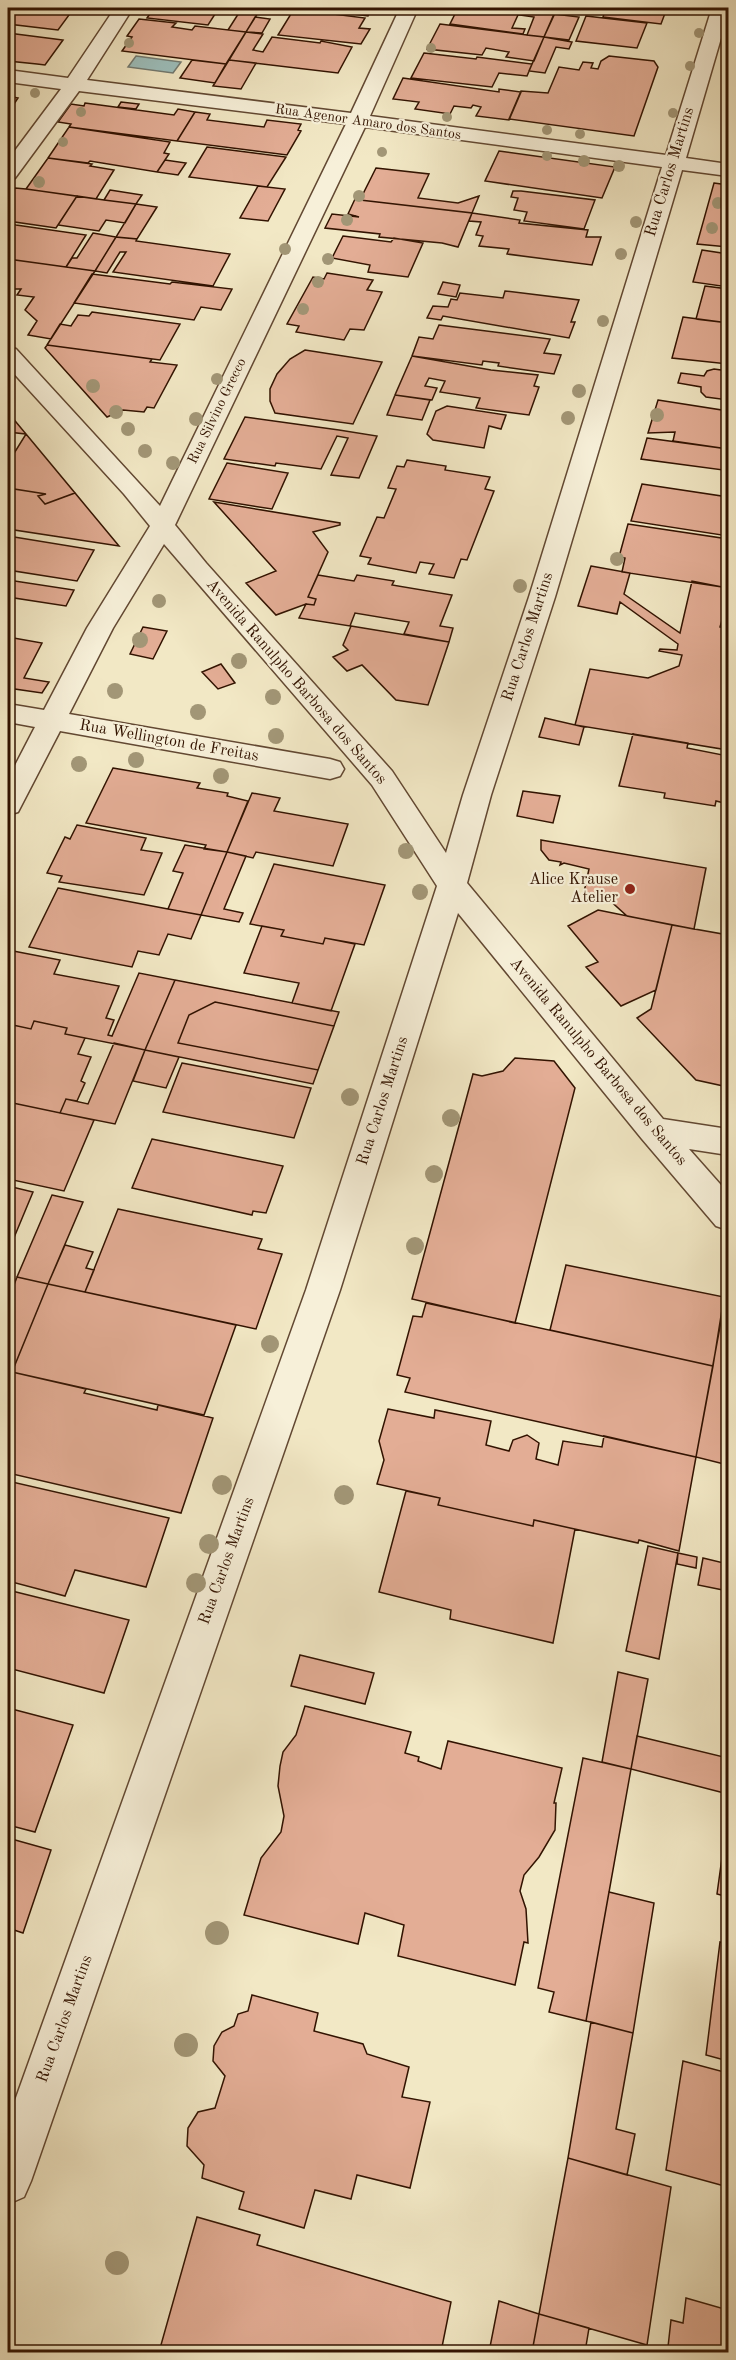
<svg xmlns="http://www.w3.org/2000/svg" width="736" height="2360" font-family="'Old Standard TT',serif">
	<style>
		.water { fill: #9dbfbc; stroke: #727a71; stroke-width: 1.5 }
		.building { fill: #e3ad95; stroke: #321301; stroke-width: 1.5 }
		.lines { fill: none; stroke-linecap: round; stroke-linejoin: round }
		.street-casing { stroke: #624832; stroke-width: 3 }
		.street { fill: #f7f0d9; fill-rule: evenodd }
		.tree { fill: #a29676 }
		.poi-dot { fill: #8f2418; stroke: #f7f0d9; stroke-width: 2 }
		.labels { text-anchor: middle; dominant-baseline: central; stroke-width: 4.5; stroke-linejoin: round; paint-order: stroke }
		.far-street-label { font-size: 14px; fill: #321301; stroke: #f7f0d9 }
		.street-label { font-size: 16px; fill: #321301; stroke: #f7f0d9 }
		.poi-label { font-size: 16px; fill: #321301; stroke: #f7f0d9; text-anchor: end }
	</style>
	<rect width="100%" height="100%" fill="#f2e8c5"/>
	<filter id="stains"><feTurbulence type="fractalNoise" baseFrequency=".00333" numOctaves="4"/><feColorMatrix values="0 0 0 0 .2 0 0 0 0 .09 0 0 0 0 .02 0 0 0 .5 -.17"/></filter>
	<radialGradient id="worn" r=".72"><stop offset=".6" stop-color="#630" stop-opacity="0"/><stop offset="1" stop-color="#630" stop-opacity=".3"/></radialGradient>
	<path class="water" d="M136,56L181,62L173,73L128,67Z"/>
	<path class="building" d="M8,8H39L72,11L58,30L8,24Z
		M154,8H219L208,25L147,18Z
		M242,8H261L246,32L228,30Z
		M288,8H372L368,16L331,11L329,14Z
		M458,8L501,11L503,8H527L556,11L544,37L527,35L534,17L520,15H518L512,28L525,29L523,34L450,24Z
		M557,8H586L584,14L556,11Z
		M586,8H667L661,24L603,17L604,14L594,13L596,10Z
		M294,9L365,18L359,28L370,29L361,44L278,35Z
		M554,14L579,17L569,40L544,37Z
		M586,16L647,23L637,48L576,41Z
		M255,17L270,19L262,33L246,32Z
		M139,19L176,23L172,27L192,30L195,26L246,32L226,64L122,51L132,37L127,36Z
		M440,24L527,35L544,37L534,61L506,57L509,52L486,48L482,55L427,49Z
		M246,32L263,34L253,50L263,52L272,37L320,43L321,41L352,47L338,73L229,60Z
		M8,33L55,39L63,40L45,65L37,64L8,61Z
		M544,37L572,42L569,49L556,47L545,73L529,71Z
		M424,53L476,59L477,57L532,64L527,76L499,73L492,87L411,78Z
		M609,56L654,61L658,67L634,136L509,119L521,91L548,93L559,67L579,70L583,62L593,63L591,68L598,69L601,61Z
		M192,60L226,64L215,83L180,78Z
		M229,60L256,63L241,89L213,86Z
		M403,78L499,92V89L521,92L509,120L476,116L481,107L473,105L471,108L454,106L450,114L415,109L419,102L393,99Z
		M8,96L18,98L8,113Z
		M121,102L139,104L136,109L118,107Z
		M85,103L174,115L178,109L195,112L177,141L69,127L71,124L58,122L71,104L84,106Z
		M195,112L210,114L207,120L264,127L267,120L301,124L298,130L301,131L287,155L177,141Z
		M69,127L170,142L164,153L169,154L157,172L90,161L88,163L48,158Z
		M207,147L286,157L267,187L189,177Z
		M499,151L615,167L602,198L485,181Z
		M48,158L92,164L90,166L114,170L96,199L26,189Z
		M165,160L186,163L178,175L157,172Z
		M376,168L429,174L418,198L458,203L479,196L472,213L360,200Z
		M714,183L728,185V247L697,244Z
		M258,186L285,189L268,221L240,218Z
		M15,188L26,189L77,196L56,228L8,221V199Z
		M110,190L142,195L136,204L104,200Z
		M513,191H521L595,200L584,229L524,221L527,212L514,210L518,198L511,197Z
		M77,196L104,200L136,204L125,223L106,220L99,231L58,225Z
		M355,199L360,200L472,213L458,247L442,243L379,237L380,234L325,228L332,214L359,217L348,214Z
		M136,204L157,207L137,239L116,237Z
		M472,213L520,220L519,223L588,230L586,237H601L592,265L507,254L509,249L479,246L483,236L476,235L481,222L469,221Z
		M8,223L16,225L86,235L66,267L8,259Z
		M93,233L116,237L95,271L66,267L72,258H77Z
		M343,236L391,242L394,238L423,243L408,277L368,272L370,265L332,258Z
		M116,237L137,239L136,241L230,254L213,286L113,272L126,252H120L107,273L95,271Z
		M702,250L728,254V287L693,282Z
		M8,259L95,271L51,339L28,335L37,321L25,310L34,297L17,295L21,289H12L8,284Z
		M327,273L373,280L367,290L382,292L364,330L350,329L344,340L296,332L299,326L287,324L313,277L324,279Z
		M92,274L170,284L172,282L232,289L221,310L201,307L194,320L74,303Z
		M443,282L460,285L456,297L438,294Z
		M705,286L728,289V323L696,319Z
		M505,291L579,300L571,322H575L569,338L443,316L441,320L427,318L433,306L448,307L451,299L457,300L460,293L503,298Z
		M92,312L180,324L160,360L47,345L60,324L71,326L78,315L89,316Z
		M683,317L728,323V364L672,358Z
		M439,325L550,339L544,353L561,355L554,374L498,366L499,363L483,361L482,365L412,356L419,337L433,339Z
		M47,345L152,359L150,362L177,365L154,408L147,407L144,412L123,410L107,417L45,348Z
		M305,350L382,362L353,424L275,413L270,401V389L277,374L290,359Z
		M412,356L491,370L538,375L534,386L539,387L529,415L476,408L480,398L440,392L445,381L429,378L425,386L437,388L432,400L395,395Z
		M714,369L728,371V400L706,397L701,392V387L678,383L681,373L704,376L707,371Z
		M395,395L430,400L422,420L387,415Z
		M658,400L728,411V449L673,441L675,432L648,433Z
		M447,406L506,415L501,429L489,426L484,448L433,440L427,434L436,411Z
		M8,412L11,416L26,434L8,432Z
		M245,417L339,430L377,436L359,478L331,475L348,438L337,436L321,469L276,463L275,466L224,459Z
		M26,434L75,493L45,504L38,496L46,494L8,488V463Z
		M647,438L728,449L723,470L641,459Z
		M407,460L446,466L445,470L490,477L485,489L494,491L467,560L461,559L454,578L429,574L434,564L420,562L416,573L368,564L371,558L360,556L377,517L384,518L396,489L388,488L397,466L404,467Z
		M227,463L288,473L272,509L209,499Z
		M642,484L728,497V536L631,521Z
		M8,488L46,494L38,496L45,504L75,493L119,546L8,529Z
		M214,502L340,523V525L313,532L328,552L308,597L316,599L314,605L306,604L276,615L246,583L276,571Z
		M628,524L728,539V588L622,572L625,558L619,557Z
		M8,536L94,550L77,581L8,570Z
		M591,566L630,573L624,594L680,633L692,581L728,588V600L720,627L728,629V750L575,725L590,669L648,678L679,666L682,655L659,651L660,649L677,650L678,644L620,602L617,614L578,606Z
		M318,575L354,581L357,575L394,581L392,585L452,595L440,626L453,628L449,642L404,634L409,622L355,613L350,626L299,618L306,604L314,605L316,599L308,597Z
		M8,580L74,590L66,606L8,597Z
		M351,626L449,642L428,705L396,700L362,665L347,671L333,657L348,650L343,645Z
		M143,627L167,631L153,659L130,654Z
		M8,637L42,643L24,678L49,682L42,693L8,688Z
		M221,664L235,683L218,689L202,672Z
		M545,718L584,727L579,745L539,737Z
		M633,734L688,743L687,748L728,756V804L716,801L715,806L664,798L665,793L619,786Z
		M113,768L200,783L197,788L228,793L227,796L248,801L227,852L204,849L206,845L86,823Z
		M523,791L560,796L553,823L517,816Z
		M252,793L280,798L274,811L348,824L333,866L256,852L253,858L227,852Z
		M77,825L146,838L141,850L162,853L144,895L59,882L62,876L47,873L65,837L70,839Z
		M541,840L706,868L694,929L627,916L607,898L584,892L589,869L564,863L560,865L561,862L549,860L541,850Z
		M185,845L227,852L201,915L168,909L183,873L173,871Z
		M227,852L246,856L224,909L243,913L239,922L201,915Z
		M274,864L385,885L364,945L325,938L323,944L281,936L284,930L250,924Z
		M58,888L168,909L201,915L191,939L168,934L159,955L138,951L132,967L29,947Z
		M598,910L672,925L656,990L621,1006L586,967L598,962L568,926Z
		M672,925L728,935V1087L696,1080L637,1018L651,1009Z
		M262,926L284,930L281,936L323,944L325,938L355,944L331,1011L292,1003L299,983L244,973Z
		M8,950L60,960L54,974L119,986L106,1018L114,1020L108,1035L112,1036L139,973L175,980L145,1050L65,1034L67,1028L34,1021L31,1029L8,1024Z
		M175,980L339,1012L313,1084L145,1050Z
		M215,1002L334,1026L318,1070L178,1043L189,1015Z
		M34,1021L67,1028L65,1034L85,1038L78,1054L91,1057L81,1081L85,1083L77,1101L66,1099L60,1113L8,1102V1024L31,1029Z
		M114,1043L145,1050L115,1124L60,1113L66,1099L88,1104Z
		M145,1050L179,1057L166,1088L133,1081Z
		M515,1058L554,1061L575,1088L515,1323L412,1299L473,1074L482,1076L503,1071Z
		M182,1063L311,1088L294,1138L163,1112Z
		M8,1102L94,1120L64,1191L8,1179Z
		M152,1139L283,1166L266,1213L253,1211L252,1215L132,1188Z
		M8,1186L33,1192L8,1252Z
		M52,1195L83,1202L48,1284L17,1277Z
		M118,1209L262,1239L258,1249L282,1254L256,1329L85,1292Z
		M65,1245L93,1252L86,1268L94,1270L85,1292L48,1284Z
		M566,1265L724,1297L713,1366L550,1330Z
		M17,1277L48,1284L12,1372L8,1371V1301Z
		M728,1283V1465L696,1457Z
		M48,1284L236,1325L204,1415L12,1372Z
		M426,1303L713,1366L696,1457L405,1392L410,1378L397,1375L413,1316L422,1317Z
		M12,1372L86,1389L84,1393L157,1410L158,1405L213,1418L181,1513L8,1473V1384Z
		M388,1409L434,1418L435,1410L491,1421L486,1445L509,1451L513,1440L527,1435L539,1443L536,1459L558,1465L563,1441L602,1447L604,1436L696,1457L679,1551L639,1540L638,1543L534,1520L533,1526L438,1505L440,1498L377,1484L384,1460L379,1441Z
		M8,1473L14,1475L12,1482L169,1518L146,1587L75,1570L65,1596L8,1581Z
		M406,1491L440,1498L438,1505L533,1526L534,1520L575,1529L553,1643L450,1619L451,1610L379,1592Z
		M648,1546L678,1553L659,1659L626,1651Z
		M678,1553L697,1557L696,1568L677,1564Z
		M703,1558L728,1564V1591L698,1585Z
		M8,1590L129,1620L104,1693L8,1668Z
		M300,1655L374,1673L365,1704L291,1686Z
		M618,1672L648,1679L631,1769L602,1762Z
		M305,1706L411,1732L405,1753L419,1757L418,1761L441,1769L448,1741L562,1768L554,1803H556L555,1830L539,1857L524,1875L520,1891L526,1909L528,1943L524,1942L515,1985L398,1956L404,1925L365,1913L358,1944L244,1915L261,1858L281,1832L284,1816L278,1786L280,1766L283,1752L296,1735Z
		M8,1708L73,1725L35,1832L8,1825Z
		M637,1736L728,1758V1794L631,1769Z
		M583,1758L631,1769L586,2021L549,2012L554,1992L538,1988Z
		M728,1814V1897L717,1894Z
		M8,1838L51,1850L23,1933L14,1930L8,1949Z
		M609,1892L654,1903L633,2033L586,2021Z
		M720,1942L728,1944V2061L706,2055Z
		M252,1995L318,2013L314,2031L363,2044L367,2054L409,2067L402,2097L430,2102L410,2188L357,2175L351,2199L315,2190L304,2228L239,2209L244,2192L202,2178L204,2165L187,2146L188,2128L198,2112L215,2108L225,2076L213,2061L214,2046L222,2032L234,2026L238,2014L248,2011Z
		M591,2022L633,2033L616,2129L635,2134L627,2175L568,2158Z
		M683,2061L728,2073V2187L666,2170Z
		M568,2158L671,2187L647,2345L539,2314Z
		M197,2217L260,2235L257,2245L451,2302L441,2352H159Z
		M686,2298L728,2310V2352H686L668,2347L671,2320L683,2323Z
		M499,2301L539,2314L532,2352H489Z
		M539,2314L589,2328L585,2352H532Z"/>
	<g class="lines">
		<g class="street-casing">
			<path id="street" d="M115,8H133L87,80L351,113L400,8H418L370,116L666,155L712,8H728V14L686,158L728,164V176L682,170L555,597L491,795L467,883L663,1119L728,1129V1155L689,1149L728,1193V1230L716,1226L642,1139L458,913L340,1290L31,2181L24,2197L8,2204V2120L306,1290L437,886L372,785L164,544L113,628L69,714L330,759L340,762L344,769L340,776L330,779L60,731L18,812L8,815V779L35,727L8,722V704L44,710L87,628L150,526L124,494L8,367V347L16,349L160,506L346,124L79,91L15,178L8,180V160L61,89L8,82V70L68,78ZM365,127L662,167L529,597L463,795L446,853L392,771L206,563L175,525Z"/>
		</g>
		<use href="#street" class="street"/>
	</g>
	<g class="tree">
		<circle cx="699" cy="33" r="5"/>
		<circle cx="129" cy="43" r="5"/>
		<circle cx="431" cy="48" r="5"/>
		<circle cx="690" cy="66" r="5"/>
		<circle cx="35" cy="93" r="5"/>
		<circle cx="81" cy="112" r="5"/>
		<circle cx="673" cy="113" r="5"/>
		<circle cx="447" cy="117" r="5"/>
		<circle cx="547" cy="130" r="5"/>
		<circle cx="580" cy="134" r="5"/>
		<circle cx="63" cy="142" r="5"/>
		<circle cx="382" cy="152" r="5"/>
		<circle cx="547" cy="156" r="5"/>
		<circle cx="584" cy="161" r="6"/>
		<circle cx="619" cy="166" r="6"/>
		<circle cx="39" cy="182" r="6"/>
		<circle cx="359" cy="196" r="6"/>
		<circle cx="718" cy="203" r="6"/>
		<circle cx="347" cy="220" r="6"/>
		<circle cx="636" cy="222" r="6"/>
		<circle cx="712" cy="228" r="6"/>
		<circle cx="285" cy="249" r="6"/>
		<circle cx="621" cy="254" r="6"/>
		<circle cx="328" cy="259" r="6"/>
		<circle cx="318" cy="282" r="6"/>
		<circle cx="303" cy="309" r="6"/>
		<circle cx="603" cy="321" r="6"/>
		<circle cx="217" cy="379" r="6"/>
		<circle cx="93" cy="386" r="7"/>
		<circle cx="579" cy="391" r="7"/>
		<circle cx="116" cy="412" r="7"/>
		<circle cx="657" cy="415" r="7"/>
		<circle cx="568" cy="418" r="7"/>
		<circle cx="196" cy="419" r="7"/>
		<circle cx="128" cy="429" r="7"/>
		<circle cx="145" cy="451" r="7"/>
		<circle cx="173" cy="463" r="7"/>
		<circle cx="617" cy="559" r="7"/>
		<circle cx="520" cy="586" r="7"/>
		<circle cx="159" cy="601" r="7"/>
		<circle cx="140" cy="640" r="8"/>
		<circle cx="239" cy="661" r="8"/>
		<circle cx="115" cy="691" r="8"/>
		<circle cx="273" cy="697" r="8"/>
		<circle cx="198" cy="712" r="8"/>
		<circle cx="276" cy="736" r="8"/>
		<circle cx="136" cy="760" r="8"/>
		<circle cx="79" cy="764" r="8"/>
		<circle cx="221" cy="776" r="8"/>
		<circle cx="406" cy="851" r="8"/>
		<circle cx="420" cy="892" r="8"/>
		<circle cx="350" cy="1097" r="9"/>
		<circle cx="451" cy="1118" r="9"/>
		<circle cx="434" cy="1174" r="9"/>
		<circle cx="415" cy="1246" r="9"/>
		<circle cx="270" cy="1344" r="9"/>
		<circle cx="222" cy="1485" r="10"/>
		<circle cx="344" cy="1495" r="10"/>
		<circle cx="209" cy="1544" r="10"/>
		<circle cx="196" cy="1583" r="10"/>
		<circle cx="217" cy="1933" r="12"/>
		<circle cx="186" cy="2045" r="12"/>
		<circle cx="117" cy="2263" r="12"/>
	</g>
	<circle class="poi-dot" cx="630" cy="889" r="6"/>
	<g class="labels">
		<g class="far-street-label">
			<text transform="translate(368 122) rotate(8)">Rua Agenor Amaro dos Santos</text>
			<text transform="translate(217 411) rotate(-64)">Rua Silvino Grecco</text>
		</g>
		<g class="street-label">
			<text transform="translate(670 172) rotate(-73)">Rua Carlos Martins</text>
			<text transform="translate(528 637) rotate(-72)">Rua Carlos Martins</text>
			<text transform="translate(296 682) rotate(49)">Avenida Ranulpho Barbosa dos Santos</text>
			<text transform="translate(169 741) rotate(10)">Rua Wellington de Freitas</text>
			<text transform="translate(598 1062) rotate(50)">Avenida Ranulpho Barbosa dos Santos</text>
			<text transform="translate(383 1101) rotate(-72)">Rua Carlos Martins</text>
			<text transform="translate(227 1561) rotate(-70)">Rua Carlos Martins</text>
			<text transform="translate(65 2019) rotate(-70)">Rua Carlos Martins</text>
		</g>
		<g class="poi-label">
			<text x="618" y="880">Alice Krause<tspan x="618" dy="18">Atelier</tspan></text>
		</g>
	</g>
	<rect width="736" height="2360" fill="none" stroke="#f2e8c5" stroke-width="30"/>
	<rect x="9" y="9" width="718" height="2342" fill="none" stroke="#321301" stroke-width="3"/>
	<rect x="15" y="15" width="706" height="2330" fill="none" stroke="#321301" stroke-width="1.5"/>
	<rect width="100%" height="100%" filter="url(#stains)"/>
	<rect width="100%" height="100%" fill="url(#worn)"/>
</svg>
